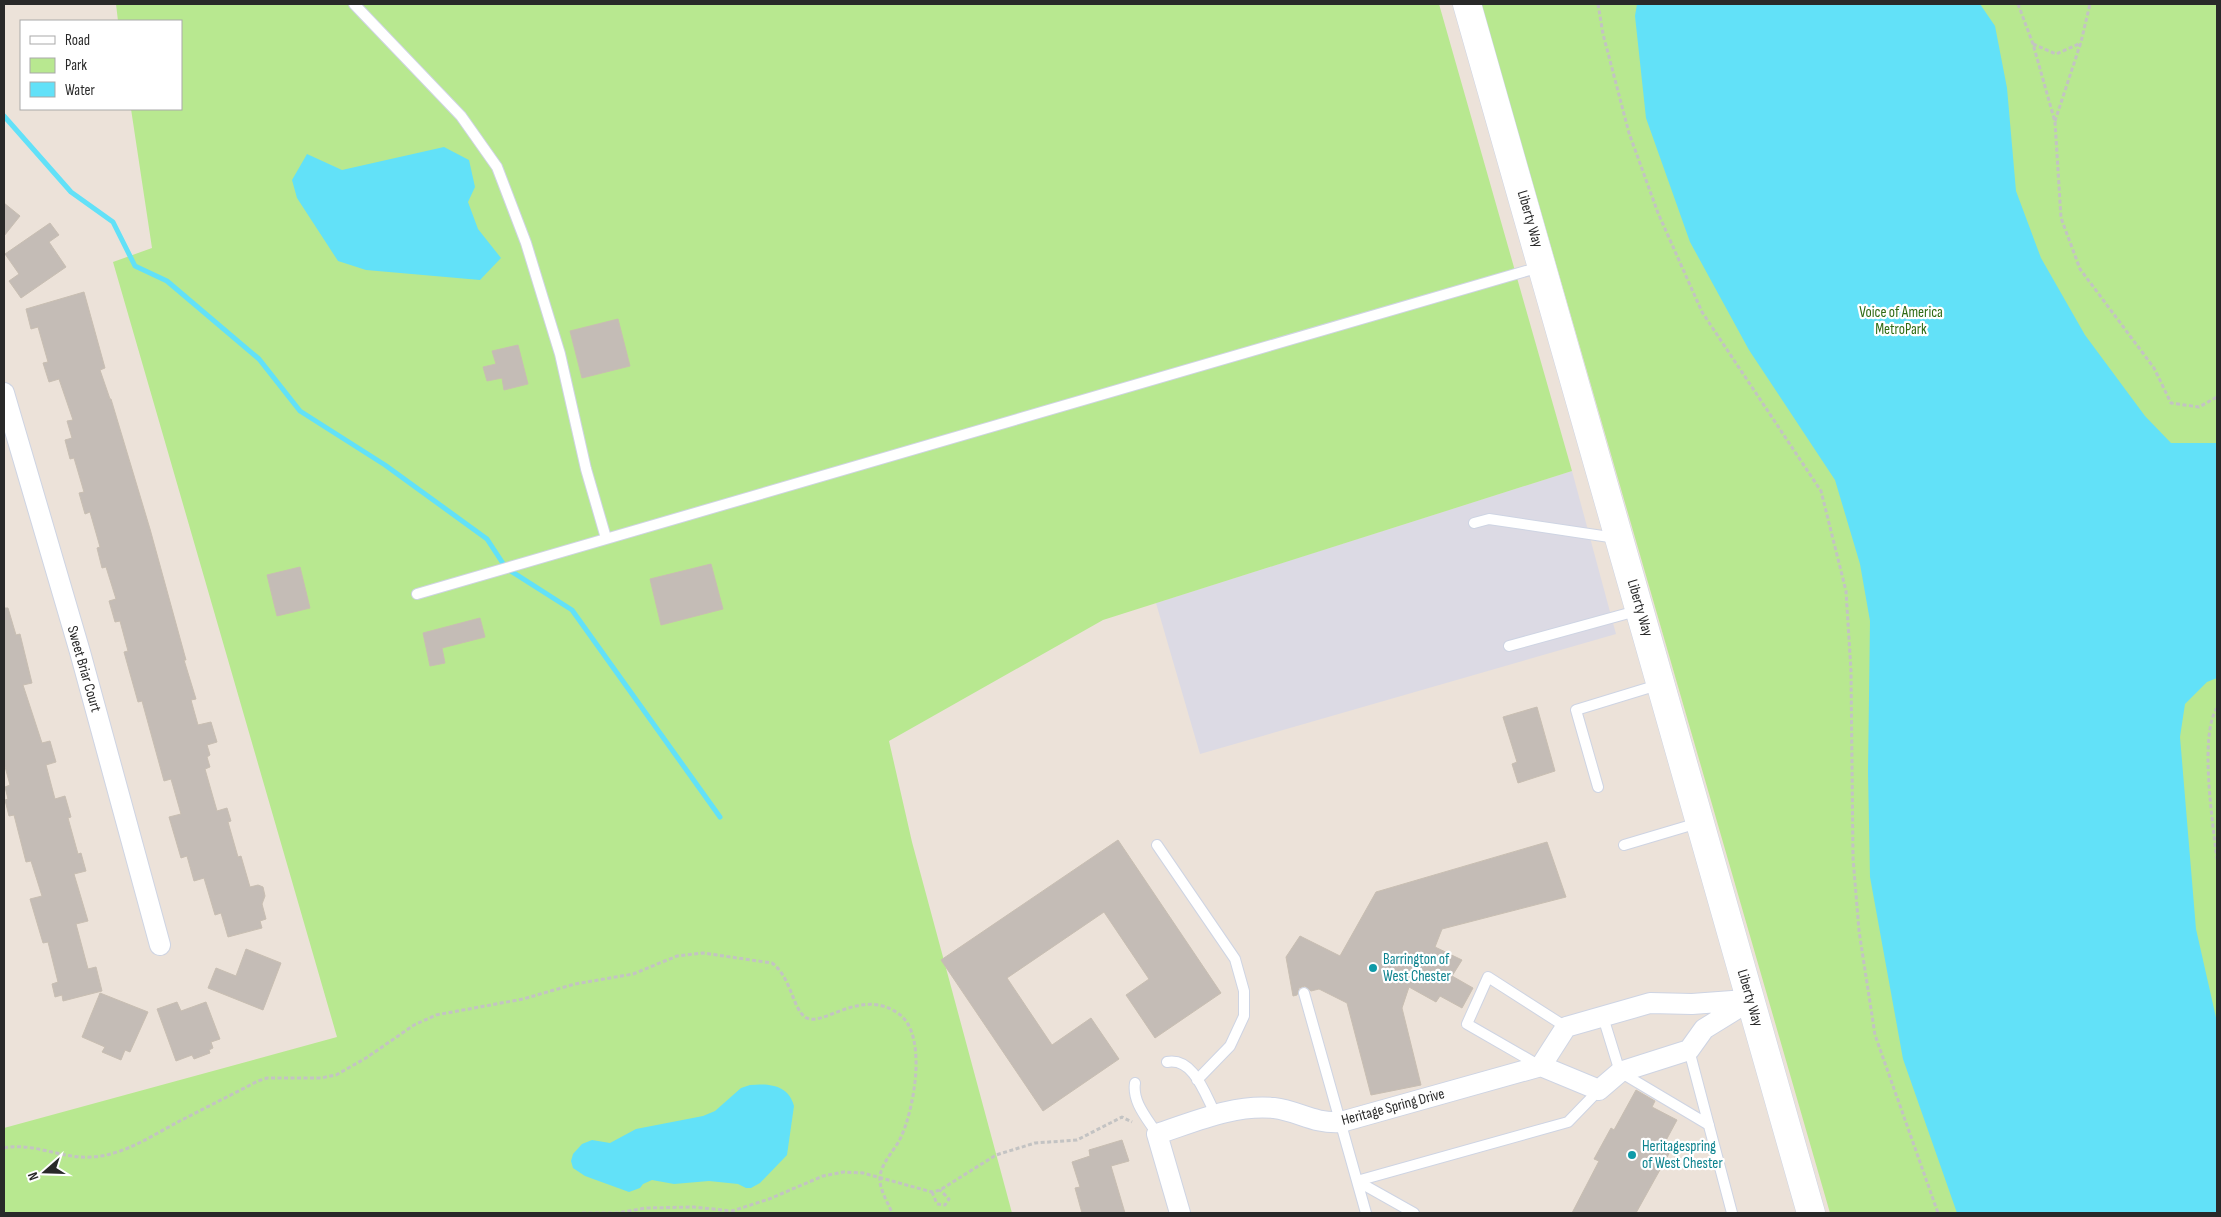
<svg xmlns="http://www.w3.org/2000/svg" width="2221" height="1217" font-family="'Sofia Sans Condensed',sans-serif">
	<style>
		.industrial { fill: #dcdae4 }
		.green { fill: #b8e890 }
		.water { fill: #62e1f8 }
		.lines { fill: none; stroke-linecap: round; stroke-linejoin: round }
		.stream { stroke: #62e1f8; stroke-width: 5 }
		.building { fill: #c4bcb6; stroke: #c8beb2 }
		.lane-casing { stroke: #ced4e3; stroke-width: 12 }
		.street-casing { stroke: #ced4e3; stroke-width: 22 }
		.secondary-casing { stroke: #ced4e3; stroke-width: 29 }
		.path { stroke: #c3c3c3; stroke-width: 3; stroke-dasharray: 4 2.5; stroke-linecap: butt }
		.lane { stroke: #fff; stroke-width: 10 }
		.street { stroke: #fff; stroke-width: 20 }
		.secondary { stroke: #fff; stroke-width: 28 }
		.culture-dot { fill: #0f9aa8; stroke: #fff; stroke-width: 2 }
		.labels { text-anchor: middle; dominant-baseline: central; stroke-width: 4.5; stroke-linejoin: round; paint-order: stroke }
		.street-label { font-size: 15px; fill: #292929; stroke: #fff }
		.park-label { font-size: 15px; fill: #2f6b14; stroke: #fff }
		.culture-label { font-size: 15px; fill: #0d838f; stroke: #fff; text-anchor: start }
	</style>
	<rect width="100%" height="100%" fill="#ece2d9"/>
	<path class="industrial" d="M1572,471L1616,634L1200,754L1156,603Z"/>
	<path class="green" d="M116,4H1439L1572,471L1103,620L889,741L912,842L1012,1213H4V1128L337,1037L113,262L152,248L131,109H181V21H118Z
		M1481,4H2217V1213H1830Z"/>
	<path class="water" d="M1637,4H1980L1995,26L2007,88L2016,191L2041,258L2085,335L2145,416L2171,443H2217V678L2207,682L2185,704L2180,737L2196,929L2217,1022V1213H1957L1903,1059L1870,877L1868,772L1870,621L1860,564L1835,480L1749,350L1690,242L1646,118L1635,16Z
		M444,147L469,160L475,187L468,202L478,229L501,258L480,280L366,270L338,261L297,198L292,180L307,154L342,170Z
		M750,1085C769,1083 789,1085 794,1106L787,1155L760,1183L751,1188H746L738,1184L709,1181L674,1184L652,1180L643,1184L640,1188L629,1192L585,1176L573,1168L571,1161L573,1154L582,1144L592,1140L610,1143L636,1129L703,1116L715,1111L741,1088Z"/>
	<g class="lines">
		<path class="stream" d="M4,116L71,192L113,222L135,266L167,281L259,359L300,411L385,465L487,539L506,568L572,610L720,817"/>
	</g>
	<path class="building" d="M4,203L20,216L4,236Z
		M50,223L59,235L49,242L66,267L21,298L9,281L19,274L5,254Z
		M84,292L105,368L100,370L110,399H111L150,529L186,660H184L196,699L191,700L198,725L211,722L217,742L207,745L210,755L207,757L210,767L205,769L217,811L227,808L231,821L228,822L238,857L241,856L250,887L258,885L263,887L265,896L262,904L266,919L260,921L262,928L228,937L221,913L215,915L204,878L194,881L187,856L181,858L169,817L181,814L171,779L164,781L142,701L138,702L124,652L128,651L120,621L115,622L109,601L116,599L106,567L102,568L97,548L100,547L90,512L85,514L79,493L84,492L74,458L70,459L65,440L72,438L67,421L73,420L59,379L49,382L43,363L48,362L38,327L31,329L26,309Z
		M618,319L630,366L582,378L570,331Z
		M518,345L528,384L504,390L502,378L487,381L483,367L496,364L492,351Z
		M711,564L723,609L661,625L650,579Z
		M300,567L310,608L277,616L267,575Z
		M4,608H8L16,635L20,634L32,683L23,685L42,743L50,741L56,762L46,765L55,799L65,796L71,817L68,818L78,854L81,853L86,871L74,874L88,921L76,924L88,969L96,967L102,991L63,1001L62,995L55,997L52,984L58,982L48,942L43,943L30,899L42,896L31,861L26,862L14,815L9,816L5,800L8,799L5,787L10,785L4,763Z
		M480,618L485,637L442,648L445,663L430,666L423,633Z
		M1537,707L1555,771L1518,783L1512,764L1517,762L1503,717Z
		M1118,840L1221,993L1155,1038L1126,995L1149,979L1104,912L1007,978L1052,1045L1091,1018L1119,1059L1043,1111L941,960Z
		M1547,842L1566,897L1442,929L1435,947L1462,960L1452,976L1473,988L1462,1008L1440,996L1436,1002L1409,987L1402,1008L1421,1085L1371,1095L1347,1003L1319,989L1311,991L1305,986L1299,988L1297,995L1293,996L1286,957L1300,936L1340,956L1376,892Z
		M246,949L281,963L263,1010L208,988L216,968L236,976Z
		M100,993L148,1012L130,1052L125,1050L121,1060L102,1052L105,1047L82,1037Z
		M177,1002L181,1011L206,1002L220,1039L211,1042L213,1048L209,1050L210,1053L194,1059L192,1055L176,1061L157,1009Z
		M1636,1090L1655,1101L1652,1107L1677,1120L1663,1146L1671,1150L1636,1213H1572L1599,1161L1594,1159L1611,1128L1614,1130Z
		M1122,1140L1129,1161L1111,1166L1125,1213H1082L1075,1188L1080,1187L1072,1162L1090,1156L1089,1150Z"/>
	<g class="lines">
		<g class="lane-casing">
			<path id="lane" d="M354,4L461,116L497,167L526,243L560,354L586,469L606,538
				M1474,523L1489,519L1616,538
				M417,594L1540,267
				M1509,646L1640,610
				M1598,787L1576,710L1661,684
				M1157,845L1235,959L1244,991V1016L1230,1046L1197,1080
				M1624,845L1698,823
				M1304,993L1366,1213
				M1603,1017L1620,1072L1709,1125
				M1689,1050L1732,1213
				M1167,1062C1194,1057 1205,1095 1216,1115
				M1540,1066L1467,1024L1488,977L1566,1027
				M1135,1083C1132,1102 1147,1118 1157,1134
				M1357,1181L1568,1122L1599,1090
				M1357,1181L1414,1213"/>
		</g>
		<g class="street-casing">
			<path id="street" d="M4,393L80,652L160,945
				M1541,1066L1566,1027L1650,1003L1692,1004L1746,1000
				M1180,1213L1157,1134C1194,1122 1234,1104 1274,1108C1299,1111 1313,1124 1341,1122L1541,1066L1599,1090L1620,1072L1689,1050L1704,1029L1751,1000"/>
		</g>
		<g class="secondary-casing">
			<path id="secondary" d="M1467,4L1811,1213"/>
		</g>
		<path class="path" d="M1598,4L1603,34L1629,133L1658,213L1702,312L1821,491L1846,591L1851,671L1853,858L1859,931L1875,1035L1938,1213
			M2018,4L2033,44L2055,122L2061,218L2080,269L2154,368L2171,403L2199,407L2217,397
			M2033,44L2056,54L2081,43
			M2055,121L2081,42L2090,4
			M2217,708C2199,735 2213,824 2217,859
			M4,1148C34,1142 61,1159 91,1157C121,1156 150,1137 176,1123C203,1109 231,1095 258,1081L267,1078H321L336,1075L366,1058L414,1025L436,1015L523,999L575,984L633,974L677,956L703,953L772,963C791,977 793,1009 805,1017C822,1029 861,986 899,1014C928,1035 914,1109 901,1137C895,1150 881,1163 880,1177C879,1190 888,1202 892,1213
			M932,1192L937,1204L945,1205L949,1199L940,1190
			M582,1213H617L646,1208L694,1207L732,1211L769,1199L823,1176L843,1172L863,1173L932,1192L940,1190L996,1155L1035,1143L1077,1140L1122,1117L1132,1122"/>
		<use href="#lane" class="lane"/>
		<use href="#street" class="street"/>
		<use href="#secondary" class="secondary"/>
	</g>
	<g class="culture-dot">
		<circle cx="1373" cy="968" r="5"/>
		<circle cx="1632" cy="1155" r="5"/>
	</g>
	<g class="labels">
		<g class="street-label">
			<text transform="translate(1530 219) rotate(74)">Liberty Way</text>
			<text transform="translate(1640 608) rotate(74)">Liberty Way</text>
			<text transform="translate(84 669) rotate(74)">Sweet Briar Court</text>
			<text transform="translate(1750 998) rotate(74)">Liberty Way</text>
			<text transform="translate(1393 1107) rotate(-15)">Heritage Spring Drive</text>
		</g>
		<g class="park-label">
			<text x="1901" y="312">Voice of America<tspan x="1901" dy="17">MetroPark</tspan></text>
		</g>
		<g class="culture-label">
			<text x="1383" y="959">Barrington of<tspan x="1383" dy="17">West Chester</tspan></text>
			<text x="1642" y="1146">Heritagespring<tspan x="1642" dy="17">of West Chester</tspan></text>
		</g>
	</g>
	<rect width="2221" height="1217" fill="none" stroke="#292929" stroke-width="10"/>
	<rect x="20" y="20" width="162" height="90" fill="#ffffff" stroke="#a9a9a9"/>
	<rect x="30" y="36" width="25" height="8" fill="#ffffff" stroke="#a9a9a9"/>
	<text x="65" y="45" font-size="15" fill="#292929">Road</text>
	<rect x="30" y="58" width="25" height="15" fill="#b8e890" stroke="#a9a9a9"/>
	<text x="65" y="70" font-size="15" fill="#292929">Park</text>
	<rect x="30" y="82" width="25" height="15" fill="#62e1f8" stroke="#a9a9a9"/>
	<text x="65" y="95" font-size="15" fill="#292929">Water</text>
	<g transform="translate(45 1172) rotate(250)" stroke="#ffffff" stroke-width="4" paint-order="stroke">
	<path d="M0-4L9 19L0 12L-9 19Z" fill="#292929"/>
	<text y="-8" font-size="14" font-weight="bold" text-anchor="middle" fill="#292929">N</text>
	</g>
</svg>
